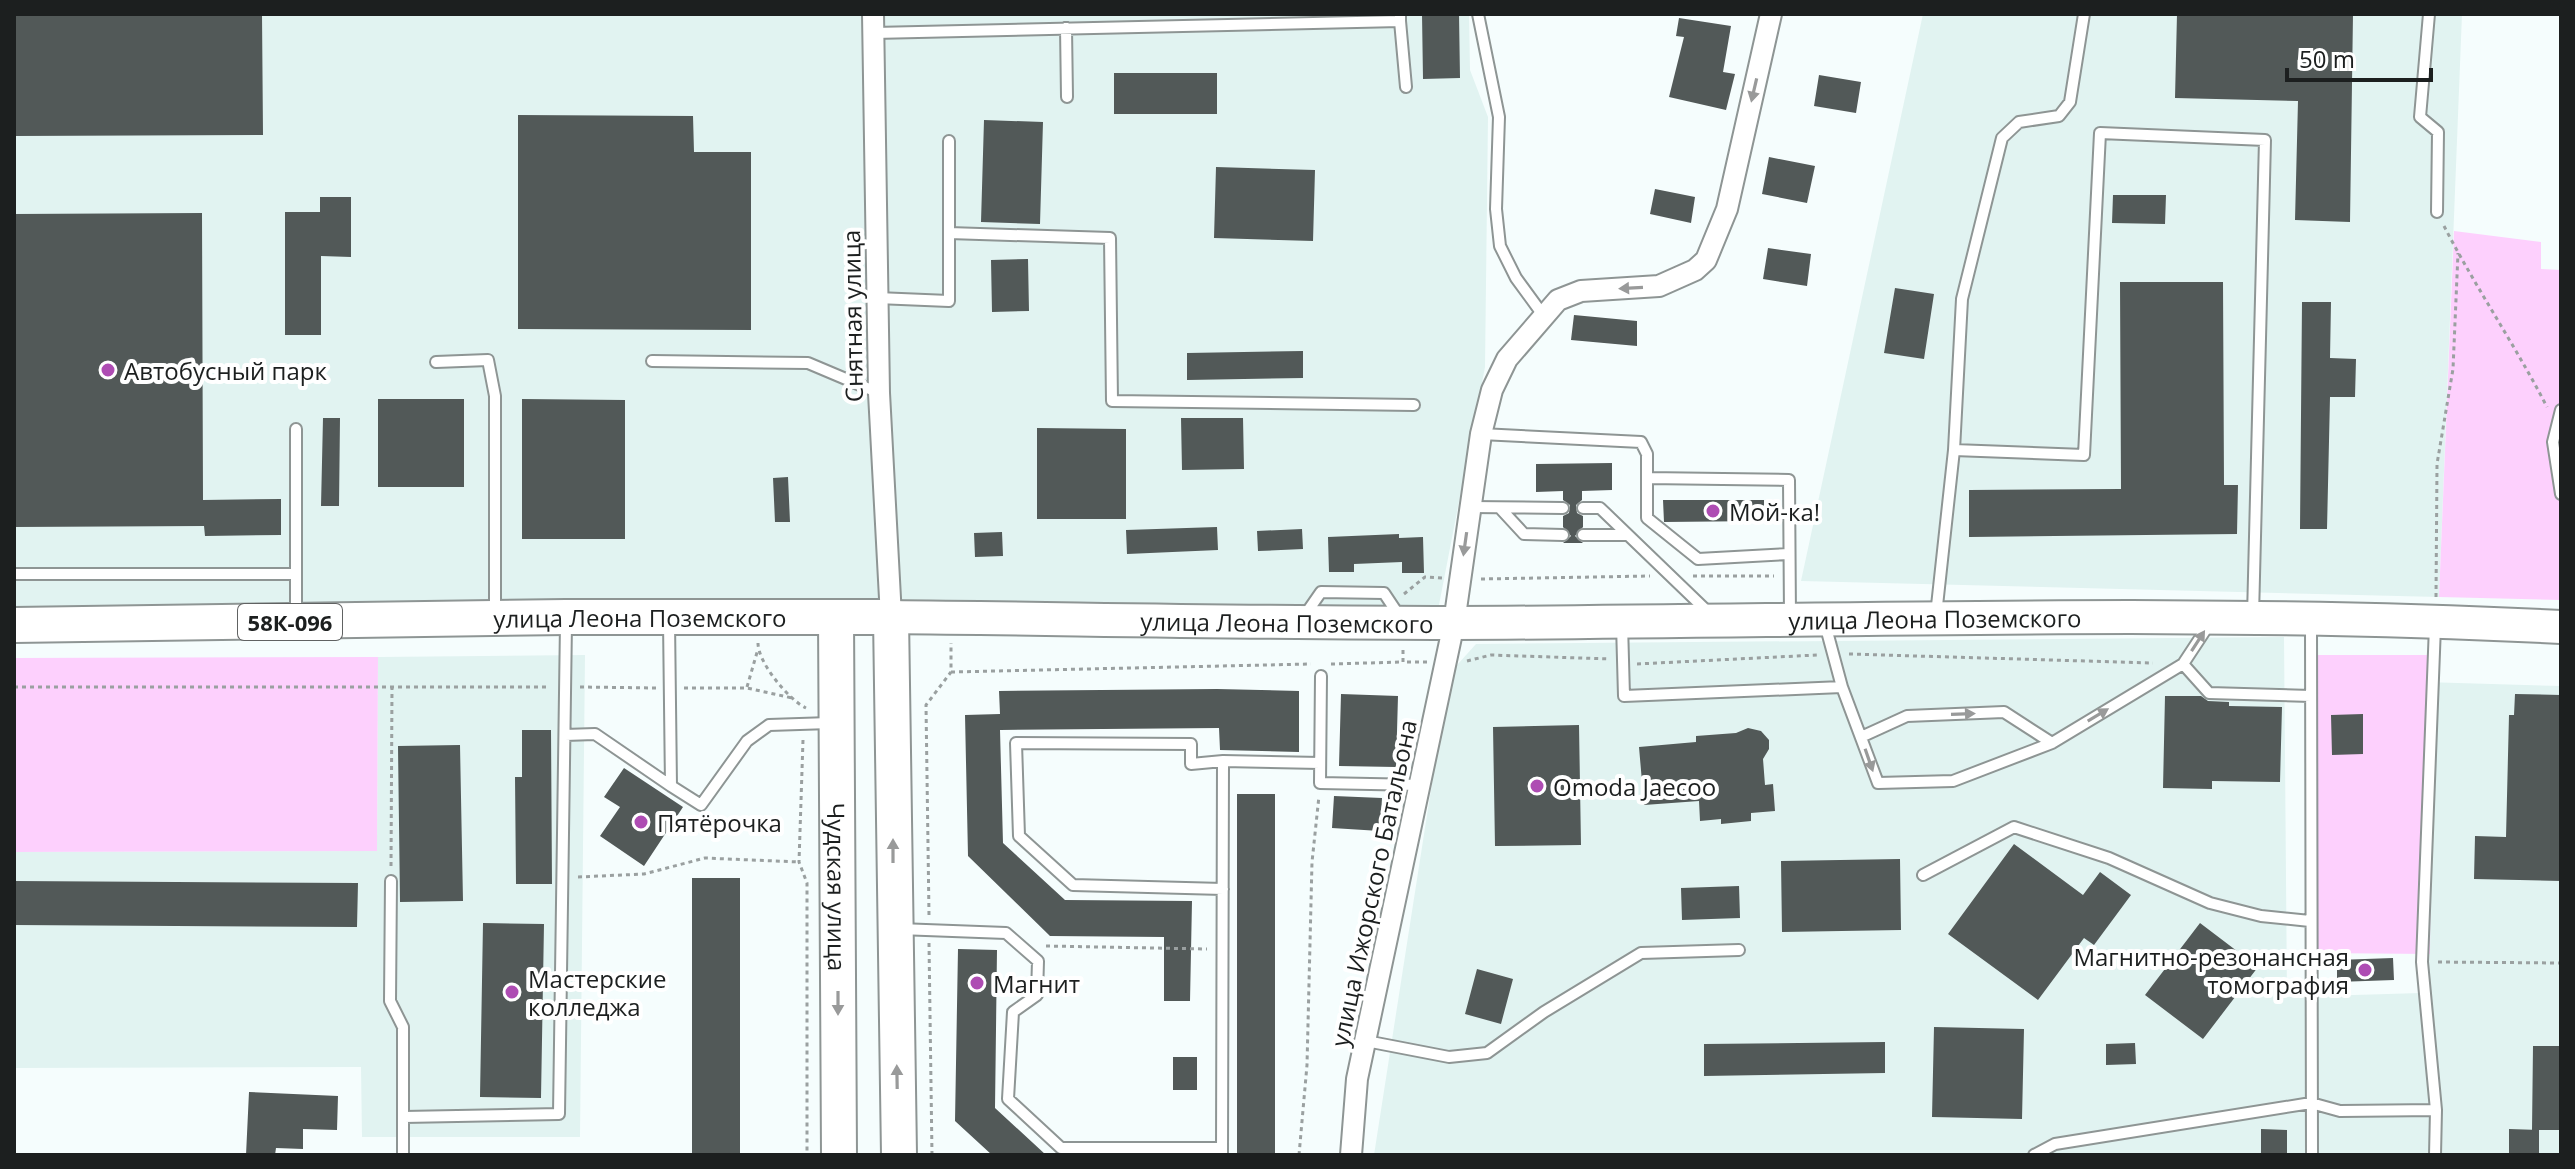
<svg xmlns="http://www.w3.org/2000/svg" width="2575" height="1169" font-family="'Open Sans',sans-serif">
	<style>
		.built { fill: #e1f3f1 }
		.green { fill: #fdd0fd }
		.building { fill: #525958 }
		.lines { fill: none; stroke-linecap: round; stroke-linejoin: round }
		.service-casing { stroke: #8e9594; stroke-width: 14 }
		.minor-casing { stroke: #8e9594; stroke-width: 24 }
		.primary-casing { stroke: #8e9594; stroke-width: 36 }
		.trunk-casing { stroke: #8e9594; stroke-width: 38 }
		.path { stroke: #9aa0a0; stroke-width: 3; stroke-dasharray: 4 4; stroke-linecap: butt }
		.service { stroke: #fff; stroke-width: 10 }
		.minor { stroke: #fff; stroke-width: 20 }
		.primary { stroke: #fff; stroke-width: 32 }
		.trunk { stroke: #fff; stroke-width: 34 }
		.oneway { fill: #999a9a }
		.poi-dot { fill: #ae4cb3; stroke: #fff; stroke-width: 3 }
		.labels { text-anchor: middle; dominant-baseline: central; stroke-width: 8; stroke-linejoin: round; paint-order: stroke }
		.shield { fill: #fff; stroke: #606262; stroke-width: 2 }
		.shield-label { font-size: 22px; font-weight: bold; fill: #1c1f1f }
		.street-label { font-size: 24px; fill: #1c1f1f; stroke: #fff }
		.poi-label { font-size: 24px; fill: #1c1f1f; stroke: #fff; text-anchor: start }
	</style>
	<rect width="100%" height="100%" fill="#f5fdfd"/>
	<path class="built" d="M14,14H1469L1470,70L1488,117L1485,367L1439,605L14,619Z
		M1923,14H2462L2439,597L1801,581Z
		M2284,637L2287,997L2421,993L2424,682L2561,686V1155H1374L1449,674L1476,644Z
		M585,655L580,1137H362L361,1067L14,1068V852L377,851L378,657Z"/>
	<path class="green" d="M2454,231L2541,242V269L2561,270V600L2439,597Z
		M2317,655H2432L2430,954L2315,953Z
		M378,657L377,851L14,852V658Z"/>
	<path class="building" d="M14,14H262L263,135L14,136Z
		M1422,14H1459L1460,78L1423,79Z
		M2177,14H2353L2350,222L2295,220L2298,101L2175,98Z
		M1679,18L1731,26L1723,72L1735,74L1726,110L1669,97L1684,37L1676,36Z
		M1114,73H1217V114H1114Z
		M1819,75L1861,82L1856,113L1814,106Z
		M518,115L693,116L694,152H751V330L518,329Z
		M984,120L1043,122L1040,224L981,222Z
		M1769,157L1815,166L1807,203L1762,194Z
		M1216,167L1315,170L1313,241L1214,238Z
		M1655,189L1695,197L1691,223L1650,214Z
		M2113,195H2166L2165,224L2112,223Z
		M320,197H351V257L321,256V335H285V212H320Z
		M202,213L203,500L281,499V535L205,536L204,526L14,527V214Z
		M1768,248L1811,254L1807,286L1763,279Z
		M1028,259L1029,311L992,312L991,260Z
		M2120,282H2223L2224,485H2238L2237,534L1969,537V490L2121,489Z
		M1895,288L1934,294L1924,359L1884,353Z
		M2302,302H2331L2330,358L2356,359L2355,397H2330L2327,529H2300Z
		M1574,315L1637,321V346L1571,340Z
		M1303,351V378L1187,380V353Z
		M378,399H464V487H378Z
		M522,399L625,400V539H522Z
		M323,418H340L339,506H321Z
		M1181,418H1243L1244,469L1182,470Z
		M1037,428L1126,429V519H1037Z
		M1612,463V490L1582,491V500L1576,505L1577,513L1583,516V527L1575,536L1583,543H1563L1571,536L1563,527V516L1569,513L1570,505L1563,500V491L1536,492V464Z
		M788,477L790,522H775L773,478Z
		M1663,500H1764V521L1664,522Z
		M1217,527L1218,550L1127,554L1126,530Z
		M1302,529L1303,549L1258,551L1257,531Z
		M1002,532L1003,556L975,557L974,533Z
		M1399,534V538L1423,537L1424,573H1402V562L1354,564V572H1329L1328,537Z
		M1217,689L1299,691V752L1220,750L1219,728L1000,730L1003,843L1065,900L1192,901L1190,1001H1164V937L1050,936L968,856L965,715L1000,714L999,691Z
		M1341,694L1398,696L1396,767L1339,766Z
		M2515,694L2561,695V881L2474,879L2475,836L2506,837L2509,715H2514Z
		M2165,696H2201L2208,701L2229,702V706L2282,707L2280,782L2212,781V789L2163,788Z
		M2363,714V754L2332,755L2331,715Z
		M1579,725L1581,845L1495,846L1493,727Z
		M1748,728L1761,731L1769,740V749L1763,759L1765,785L1773,784L1775,811L1751,813V821L1721,824V819L1700,821L1699,801L1644,805L1639,747L1696,742V736L1736,733Z
		M522,730H551L552,884H516L515,777H522Z
		M460,745L463,901L400,902L398,746Z
		M624,768L683,807L644,866L600,836L620,807L604,797Z
		M1237,794H1275V1155H1237Z
		M1334,796L1382,798L1380,831L1332,828Z
		M2014,844L2083,895L2100,872L2131,895L2094,945L2084,938L2038,1000L1948,934Z
		M1900,859L1901,930L1782,932L1781,861Z
		M692,878H740V1155H692Z
		M14,881L358,883L357,927L14,925Z
		M1739,886L1740,918L1682,920L1681,888Z
		M483,923L544,924L541,1098L480,1097Z
		M2200,923L2258,967L2203,1039L2145,995Z
		M958,949L997,950L995,1108L1046,1155H992L955,1121Z
		M2393,958L2394,980L2337,982V960Z
		M1477,969L1513,979L1501,1024L1465,1014Z
		M1934,1027L2024,1029L2022,1119L1932,1117Z
		M1885,1042V1073L1704,1076V1044Z
		M2135,1043L2136,1064L2106,1065V1044Z
		M2533,1046H2561V1130H2532Z
		M1173,1057H1197V1090H1173Z
		M249,1092L338,1096L337,1130L303,1129V1149L276,1148L275,1155H246Z
		M2261,1129L2287,1130V1155H2261Z
		M2509,1129L2539,1130V1155H2509Z"/>
	<g class="lines">
		<g class="service-casing">
			<path id="service" d="M1478,14L1499,117L1496,209L1500,246L1516,278L1543,315
				M2084,14L2070,102L2059,116L2019,122L2002,138L1962,299L1954,450L2084,455L2100,133L2265,140L2253,616
				M2429,14L2420,117L2438,132L2437,212
				M1400,21L1406,87
				M1066,28L1067,97
				M874,33L1400,21V14
				M949,233L1110,238L1112,401L1414,405
				M877,298L949,301V141
				M652,361L808,363L879,393
				M436,362L488,360L495,396V612
				M2561,410L2553,442L2561,494
				M296,429V616
				M1481,434L1641,442L1647,454V478L1789,480L1790,616
				M1647,478V518L1698,559L1789,554
				M1470,507L1563,508
				M1500,508L1524,534L1563,535
				M1583,508H1600L1708,612
				M1583,535H1628
				M14,574H296
				M1305,615L1321,592L1384,593L1400,617
				M1936,615L1954,450
				M669,621L671,786L701,805L747,741L769,725L830,723
				M1622,624L1624,696L1842,687
				M1825,624L1842,687L1878,783L1953,781L2052,743L2183,664L2210,623
				M2311,624L2312,1155
				M2183,664L2209,693L2311,696
				M1321,676L1320,783L1421,785
				M565,735L595,734L671,786
				M1861,737L1907,716L2004,712L2052,743
				M1923,875L2014,827L2109,858L2210,903L2261,916L2310,921
				M391,881L390,1001L403,1027V1155
				M1223,889L1073,885L1019,836L1016,743L1191,744V764L1223,761L1320,763
				M899,929L1006,933L1038,961L1037,995L1013,1012L1008,1099L1061,1148H1222
				M1366,1041L1449,1057L1487,1053L1544,1012L1641,953L1739,950
				M404,1117L559,1114L566,623
				M1222,1155L1223,761
				M2034,1155L2055,1144L2311,1103L2340,1111L2436,1110
				M2435,1155L2436,1110L2422,962L2435,626"/>
		</g>
		<g class="minor-casing">
			<path id="minor" d="M873,14L879,393L891,617
				M1351,1155L1357,1079L1454,623L1481,434L1492,390L1507,359L1558,300L1581,291L1659,286L1695,270L1706,260L1727,209L1771,14"/>
		</g>
		<g class="primary-casing">
			<g id="primary">
				<path id="s1" d="M891,617C1078,619 1266,623 1453,623C1823,622 2192,608 2561,627"/>
			</g>
		</g>
		<g class="trunk-casing">
			<g id="trunk">
				<path id="s2" d="M836,617L839,1155"/>
				<path id="s3" d="M14,625L566,617H891L899,1155"/>
			</g>
		</g>
		<path class="path" d="M2444,226C2476,288 2515,345 2547,407
			M1693,576H1774
			M1481,579L1650,576
			M1404,594L1425,577L1442,578
			M2436,597L2437,464L2453,369L2458,253
			M758,643C758,663 789,700 806,708
			M1403,650V662H1427
			M1849,654L2153,663
			M1467,661L1491,655L1610,659
			M1331,664L1403,662
			M1637,664L1817,655
			M951,672L1311,664
			M14,687H549
			M580,687L657,688
			M747,687L758,649
			M684,688H747L792,698
			M803,740L799,862L807,883V1155
			M391,866L392,687
			M578,877L644,874L705,858L799,862
			M929,915L926,705L951,672V643
			M929,943L932,1155
			M1046,946L1207,949
			M2438,962L2561,963
			M1299,1155L1307,1065L1312,862L1319,796"/>
		<use href="#service" class="service"/>
		<use href="#minor" class="minor"/>
		<use href="#primary" class="primary"/>
		<use href="#trunk" class="trunk"/>
	</g>
	<defs><path id="oneway-solid" d="M-6-.8H1V-3.2L6.5 0L1 3.2V.8H-6Z" transform="scale(2)"/></defs>
	<g class="oneway">
		<use href="#oneway-solid" transform="translate(1754 90) rotate(103)"/>
		<use href="#oneway-solid" transform="translate(1631 288) rotate(177)"/>
		<use href="#oneway-solid" transform="translate(1465 544) rotate(98)"/>
		<use href="#oneway-solid" transform="translate(2198 641) rotate(-57)"/>
		<use href="#oneway-solid" transform="translate(1963 714) rotate(-2)"/>
		<use href="#oneway-solid" transform="translate(2098 715) rotate(-31)"/>
		<use href="#oneway-solid" transform="translate(1869 760) rotate(71)"/>
		<use href="#oneway-solid" transform="translate(893 851) rotate(-90)"/>
		<use href="#oneway-solid" transform="translate(838 1003) rotate(90)"/>
		<use href="#oneway-solid" transform="translate(897 1077) rotate(-91)"/>
	</g>
	<g class="poi-dot">
		<circle cx="108" cy="370" r="8"/>
		<circle cx="1713" cy="511" r="8"/>
		<circle cx="1537" cy="786" r="8"/>
		<circle cx="641" cy="822" r="8"/>
		<circle cx="2365" cy="970" r="8"/>
		<circle cx="977" cy="983" r="8"/>
		<circle cx="512" cy="992" r="8"/>
	</g>
	<g class="labels">
		<rect class="shield" x="238" y="604" width="104" height="36" rx="6"/>
		<g class="shield-label">
			<text x="290" y="622">58К-096</text>
		</g>
		<g class="street-label">
			<text transform="translate(852 316) rotate(-91)">Снятная улица</text>
			<text stroke="none"><textPath href="#s3" startOffset="626">улица Леона Поземского</textPath></text>
			<text stroke="none"><textPath href="#s1" startOffset="1044">улица Леона Поземского</textPath></text>
			<text stroke="none"><textPath href="#s1" startOffset="396">улица Леона Поземского</textPath></text>
			<text transform="translate(1373 883) rotate(-78)">улица Ижорского Батальона</text>
			<text stroke="none"><textPath href="#s2" startOffset="270">Чудская улица</textPath></text>
		</g>
		<g class="poi-label">
			<text x="124" y="370">Автобусный парк</text>
			<text x="1729" y="511">Мой-ка!</text>
			<text x="1553" y="786">Omoda Jaecoo</text>
			<text x="657" y="822">Пятёрочка</text>
			<text x="2349" y="956" text-anchor="end">Магнитно-резонансная<tspan x="2349" dy="28">томография</tspan></text>
			<text x="528" y="978">Мастерские<tspan x="528" dy="28">колледжа</tspan></text>
			<text x="993" y="983">Магнит</text>
		</g>
	</g>
	<rect width="2575" height="1169" fill="none" stroke="#1c1f1f" stroke-width="32"/>
	<path d="M2287 68v12h144v-12" fill="none" stroke="#1c1f1f" stroke-width="4"/>
	<text x="2299" y="68" font-size="24" fill="#1c1f1f" stroke="#ffffff" stroke-width="6" paint-order="stroke">50 m</text>
</svg>
